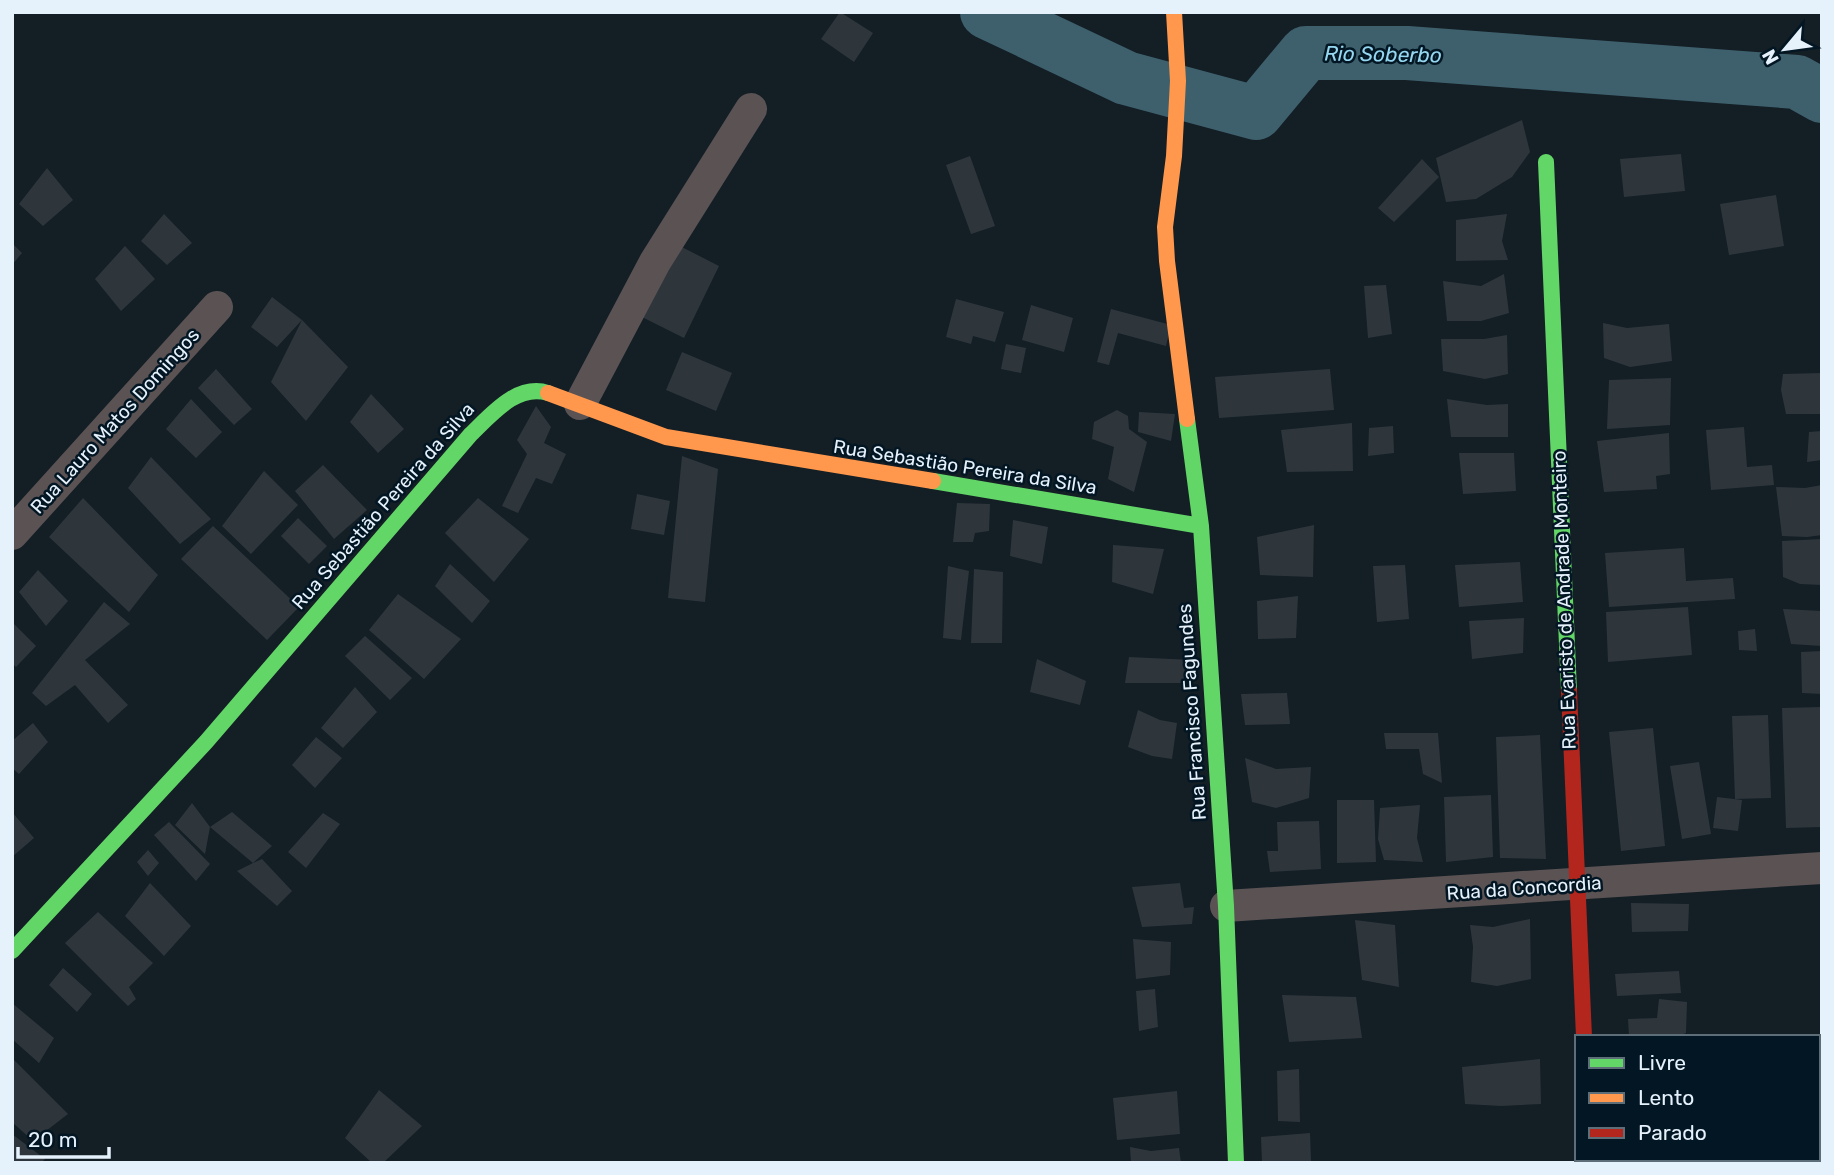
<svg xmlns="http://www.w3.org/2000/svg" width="1834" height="1175" font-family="Rubik,sans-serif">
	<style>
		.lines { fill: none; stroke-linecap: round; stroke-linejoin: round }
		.river { stroke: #3e606d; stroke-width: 54 }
		.building { fill: #2e363c }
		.street { stroke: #5a5253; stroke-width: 32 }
		.fast { stroke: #63d668; stroke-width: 16 }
		.slow { stroke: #ff974d; stroke-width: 16 }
		.jam { stroke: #b3261e; stroke-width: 16 }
		.labels { text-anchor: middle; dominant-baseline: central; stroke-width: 5; stroke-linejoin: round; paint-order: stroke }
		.street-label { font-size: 19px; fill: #e5f1fb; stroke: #031623 }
		.water-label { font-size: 21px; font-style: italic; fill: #95d7f1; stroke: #031623 }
	</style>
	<rect width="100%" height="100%" fill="#131e25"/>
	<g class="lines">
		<path class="river" d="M987,12L1126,78L1256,113L1306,53H1407L1797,82L1822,96"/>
	</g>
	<path class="building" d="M840,12L873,33L854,62L821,39Z
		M1522,120L1530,152L1512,177L1476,199L1446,202L1436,158Z
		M1681,154L1685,191L1624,197L1620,159Z
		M970,156L995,226L971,234L946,165Z
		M1422,159L1439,177L1394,222L1378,208Z
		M47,168L73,200L43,226L19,204Z
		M1776,195L1784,246L1729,255L1720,204Z
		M164,214L192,243L167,265L141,241Z
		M1507,214L1502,241L1508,260L1456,261V220Z
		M12,243L22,253L12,265Z
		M674,243L719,266L684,338L638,315Z
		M125,246L155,279L121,311L95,279Z
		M1504,274L1509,313L1481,321H1447L1443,281L1481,286Z
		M1386,285L1392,334L1368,338L1364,286Z
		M272,297L302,320L348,367L306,421L271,382L302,320L277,347L251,327Z
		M956,299L1004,312L995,342L973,336L971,344L946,337Z
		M1031,305L1073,318L1064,352L1022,340Z
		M1111,309L1171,325L1166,346L1118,333L1109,365L1097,362Z
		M1603,323L1627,328L1669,324L1672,361L1630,367L1604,358Z
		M1507,335L1508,374L1485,379L1443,371L1441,339H1484Z
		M1006,344L1026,348L1021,373L1001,369Z
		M682,352L732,373L716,411L666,390Z
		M216,369L252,409L234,425L198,388Z
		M1330,369L1334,410L1219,418L1215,377Z
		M1822,373V414H1786L1781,390L1783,374Z
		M1671,378L1670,425L1607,429L1609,380Z
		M371,394L404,429L378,453L350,422Z
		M191,399L222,432L196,458L166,429Z
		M1447,399L1487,405L1508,404V437H1451Z
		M536,406L551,427L544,443L566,454L552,484L536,478L518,513L502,506L527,454L517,440Z
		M1117,410L1128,416L1129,429L1147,442L1134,492L1108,479L1114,447L1092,439L1094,422Z
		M1139,412L1175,414L1171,441L1138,432Z
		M1352,423L1353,471L1287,472L1281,430Z
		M1393,426L1394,453L1368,456L1369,428Z
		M1744,427L1747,467L1772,465L1774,485L1711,490L1706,430Z
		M1822,431V460L1807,462L1809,432Z
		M1669,433L1670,474L1656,476L1657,489L1604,492L1597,441Z
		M1459,453H1514L1516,491L1463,494Z
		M682,456L718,469L705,602L668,598Z
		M151,457L211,519L180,544L128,488Z
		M323,465L367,510L334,539L295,491Z
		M264,471L298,505L251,554L222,526Z
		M1822,485V535L1807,537L1782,536L1776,487L1805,488Z
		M637,494L670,501L664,535L631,529Z
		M83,498L158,575L129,612L49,537Z
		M478,498L529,539L494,582L445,533Z
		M957,503L990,504L989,531L975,533L973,542H953Z
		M298,518L327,546L309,564L281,536Z
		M1013,520L1048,527L1042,564L1010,556Z
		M1314,525L1313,577L1260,575L1257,537Z
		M213,526L299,607L267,640L181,559Z
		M1822,539V585L1800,584L1783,577L1782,541Z
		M1113,545L1164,549L1153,594L1112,582Z
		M1684,548L1686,581L1733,578L1735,599L1609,607L1605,553Z
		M1520,562L1523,602L1459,607L1455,565Z
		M450,564L490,601L472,623L435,586Z
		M1405,565L1409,619L1377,622L1373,566Z
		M948,566L969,571L961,640L943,638Z
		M974,569L1003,572L1002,643H971Z
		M38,570L68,601L46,626L19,592Z
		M398,594L461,639L424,679L369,630Z
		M1298,596L1296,638L1258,639L1257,601Z
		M104,602L130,624L85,660L128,705L108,723L75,685L46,706L32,693Z
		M1688,607L1692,655L1608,662L1606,612Z
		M1783,609L1822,611V646L1791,644Z
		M1524,618L1523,653L1472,659L1469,621Z
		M12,622L36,646L16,667L12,663Z
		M1755,629L1757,651L1739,650L1738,631Z
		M365,636L412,678L390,700L345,656Z
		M1822,651V694L1802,693L1801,652Z
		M1129,657L1193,660L1185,683H1125Z
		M1037,659L1086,681L1080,705L1030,692Z
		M355,687L377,712L343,748L321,728Z
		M1287,693L1290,724L1245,725L1241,694Z
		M1821,707L1822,827L1786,828L1782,708Z
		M1138,710L1160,720L1177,723L1172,759L1152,756L1128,747Z
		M1768,715L1771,798L1735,799L1732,716Z
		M33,723L48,742L19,774L12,768V741Z
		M1653,728L1665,846L1621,851L1609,732Z
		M1384,733H1438L1442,783L1423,774L1419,749H1386Z
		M1540,735L1546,859L1500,858L1496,737Z
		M316,737L342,758L315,788L292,765Z
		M1245,758L1276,769L1311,767L1309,798L1276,808L1252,802Z
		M1699,762L1711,834L1682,839L1670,766Z
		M1491,795L1493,857L1446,862L1444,797Z
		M1717,797L1742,800L1738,831L1713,828Z
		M1337,800H1374L1376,862L1337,863Z
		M192,803L210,827L205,854L175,825Z
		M1420,805L1417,838L1423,862L1384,860L1378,839L1380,808Z
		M12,812L34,838L12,857Z
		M232,812L272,846L253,863L262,859L292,891L277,906L237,871L253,863L210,827Z
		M323,813L340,824L306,868L288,852Z
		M1319,821L1321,869L1270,872L1267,851H1278L1277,822Z
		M169,822L210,864L196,881L154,835Z
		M148,850L159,863L148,876L137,862Z
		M150,883L191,926L164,956L125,916Z
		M1180,883L1184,908L1194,907L1192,924L1142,927L1132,887Z
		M1631,903L1689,904L1688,931L1632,932Z
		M98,912L153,963L129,987L136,999L128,1006L65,943Z
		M1530,919L1531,979L1497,986L1471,982L1473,947L1470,925L1493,927Z
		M1355,920L1395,925L1399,987L1362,980Z
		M1133,939L1171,942L1170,975L1136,979Z
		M63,968L92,994L77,1012L49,985Z
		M1679,971L1681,993L1617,996L1615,974Z
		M1155,989L1158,1027L1139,1031L1136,991Z
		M1282,995L1356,997L1362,1038L1289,1042Z
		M1659,999L1687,1002L1686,1033L1676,1037H1629L1628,1019L1657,1018Z
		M12,1003L54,1038L39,1063L12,1039Z
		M12,1058L68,1114L33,1141L12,1122Z
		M1540,1059L1541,1104L1501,1106L1465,1104L1462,1067Z
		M1299,1069L1300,1122L1278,1121L1277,1071Z
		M379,1090L422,1126L383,1163H372L345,1138Z
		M1177,1091L1180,1134L1117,1140L1113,1098Z
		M1310,1133L1311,1161L1262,1163L1261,1137Z
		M12,1134L45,1159L41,1163H12Z
		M1130,1147L1151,1151L1179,1148L1181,1163H1131Z"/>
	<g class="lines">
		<path class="street" d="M580,404L655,262L751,109
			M12,534L217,307
			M1226,906L1822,868
			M1591,1159V1163"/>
		<path class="fast" d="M1546,162L1569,691
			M1187,419L1201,526L1226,906L1236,1163
			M933,481L1201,526
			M12,951L206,742L471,434C491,415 517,383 548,393"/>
		<path class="slow" d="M1174,12L1178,81L1174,156L1165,227L1167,261L1187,419
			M548,393L666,437L933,481"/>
		<path class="jam" d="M1569,691L1584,1037"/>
	</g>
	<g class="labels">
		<g class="street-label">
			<text transform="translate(115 421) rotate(-48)">Rua Lauro Matos Domingos</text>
			<text transform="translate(965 467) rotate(9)">Rua Sebastião Pereira da Silva</text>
			<text transform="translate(383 506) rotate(-49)">Rua Sebastião Pereira da Silva</text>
			<text transform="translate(1564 600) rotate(-92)">Rua Evaristo de Andrade Monteiro</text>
			<text transform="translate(1192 712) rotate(-94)">Rua Francisco Fagundes</text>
			<text transform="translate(1524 888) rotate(-4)">Rua da Concordia</text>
		</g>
		<g class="water-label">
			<text transform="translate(1383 54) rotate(1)">Rio Soberbo</text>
		</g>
	</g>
	<rect width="1834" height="1175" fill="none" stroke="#e5f1fb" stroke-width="28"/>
	<rect x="1575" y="1035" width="245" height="126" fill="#031623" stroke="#5d6e79" stroke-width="2"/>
	<rect x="1589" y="1058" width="35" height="10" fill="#63d668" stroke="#5d6e79" stroke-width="2"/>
	<text x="1638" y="1070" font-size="21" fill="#e5f1fb">Livre</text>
	<rect x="1589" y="1093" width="35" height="10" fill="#ff974d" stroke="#5d6e79" stroke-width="2"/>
	<text x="1638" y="1105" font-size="21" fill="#e5f1fb">Lento</text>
	<rect x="1589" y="1128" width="35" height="10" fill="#b3261e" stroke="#5d6e79" stroke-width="2"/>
	<text x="1638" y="1140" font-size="21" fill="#e5f1fb">Parado</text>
	<g transform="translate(1785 49) rotate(241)" stroke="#031623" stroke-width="5" paint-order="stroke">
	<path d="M0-5L12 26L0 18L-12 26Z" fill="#e5f1fb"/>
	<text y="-10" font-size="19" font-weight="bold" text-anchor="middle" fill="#e5f1fb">N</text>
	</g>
	<path d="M18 1147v10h91v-10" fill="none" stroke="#e5f1fb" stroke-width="3.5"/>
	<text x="28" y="1147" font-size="21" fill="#e5f1fb" stroke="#031623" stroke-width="5" paint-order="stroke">20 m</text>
</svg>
